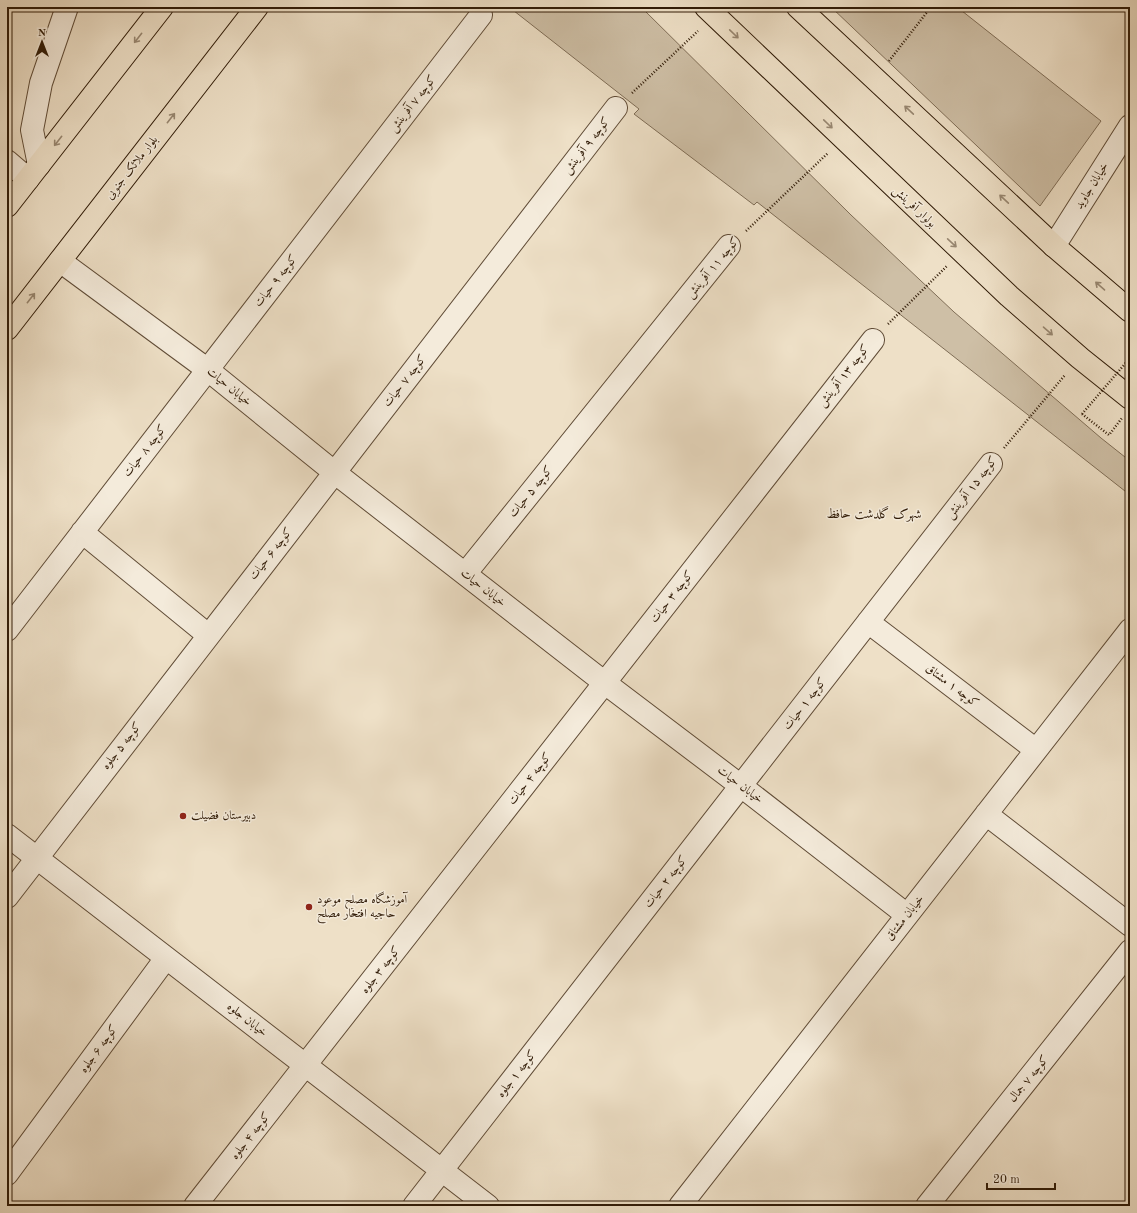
<svg xmlns="http://www.w3.org/2000/svg" width="1137" height="1213" font-family="'Old Standard TT',Amiri,serif">
	<style>
		.green { fill: #cebfa6; stroke: #7f6d56 }
		.lines { fill: none; stroke-linecap: round; stroke-linejoin: round }
		.minor-casing { stroke: #604c37; stroke-width: 24 }
		.major-casing { stroke: #301b07; stroke-width: 24 }
		.path { stroke: #301b07; stroke-width: 2.5; stroke-dasharray: 1 2; stroke-linecap: butt }
		.minor { stroke: #f4ebdb; stroke-width: 22 }
		.major { stroke: #eee0c7; stroke-width: 22 }
		.path-bridge { stroke: #301b07; stroke-width: 2.5; stroke-dasharray: 1 2; stroke-linecap: butt }
		.oneway { stroke: #988771 }
		.poi-dot { fill: #8f2418; stroke: #f4ebdb; stroke-width: 1.5 }
		.labels { text-anchor: middle; dominant-baseline: central; stroke-width: 3; stroke-linejoin: round; paint-order: stroke }
		.street-label { font-size: 12px; fill: #301b07; stroke: #f4ebdb }
		.poi-label { font-size: 12px; fill: #301b07; stroke: #f4ebdb; text-anchor: start }
		.neighbourhood-label { font-size: 13px; fill: #301b07; stroke: #f4ebdb }
	</style>
	<rect width="100%" height="100%" fill="#eee0c7"/>
	<filter id="stains"><feTurbulence type="fractalNoise" baseFrequency=".005" numOctaves="4"/><feColorMatrix values="0 0 0 0 .2 0 0 0 0 .09 0 0 0 0 .02 0 0 0 .5 -.17"/></filter>
	<radialGradient id="worn" r=".72"><stop offset=".6" stop-color="#630" stop-opacity="0"/><stop offset="1" stop-color="#630" stop-opacity=".3"/></radialGradient>
	<path class="green" d="M509,7H641L851,215L954,312L1101,438L1130,461V495L757,202L754,205L634,114L639,109Z
		M831,7H957L1101,121L1040,206Z"/>
	<g class="lines">
		<g class="minor-casing">
			<path id="minor" d="M7,161L28,179
				M39,165L32,130L41,83L67,7
				M1054,246L1130,126
				M60,261L208,370L334,472L605,683L741,786L907,915
				M82,532L208,635
				M465,574L729,246
				M868,622L1036,750
				M7,630L481,15
				M986,814L1130,925
				M7,835L488,1206
				M7,897L616,108
				M7,1174L166,958
				M195,1206L873,340
				M414,1206L991,464
				M680,1206L1130,630
				M927,1206L1130,951"/>
		</g>
		<g class="major-casing">
			<path id="major" d="M706,7L1009,296L1080,358L1130,398
				M798,7L1054,246L1130,311
				M7,206L162,7
				M7,329L257,7"/>
		</g>
		<path class="path" d="M889,61L931,7
			M632,93L698,31
			M746,231L828,153
			M888,324L947,266
			M1082,414L1109,435L1122,418
			M1004,448L1065,375"/>
		<use href="#minor" class="minor"/>
		<use href="#major" class="major"/>
		<path class="path-bridge" d="M1082,414L1130,358"/>
	</g>
	<defs><path id="oneway-shaft" d="M-6 0H5M1.5-3L5.5 0L1.5 3" fill="none" stroke-width="1.6" stroke-linecap="round" stroke-linejoin="round"/></defs>
	<g class="oneway">
		<use href="#oneway-shaft" transform="translate(734 34) rotate(44)"/>
		<use href="#oneway-shaft" transform="translate(138 38) rotate(128)"/>
		<use href="#oneway-shaft" transform="translate(909 110) rotate(-137)"/>
		<use href="#oneway-shaft" transform="translate(171 118) rotate(-52)"/>
		<use href="#oneway-shaft" transform="translate(828 124) rotate(44)"/>
		<use href="#oneway-shaft" transform="translate(58 141) rotate(128)"/>
		<use href="#oneway-shaft" transform="translate(1004 199) rotate(-137)"/>
		<use href="#oneway-shaft" transform="translate(952 243) rotate(43)"/>
		<use href="#oneway-shaft" transform="translate(1100 286) rotate(-139)"/>
		<use href="#oneway-shaft" transform="translate(31 298) rotate(-52)"/>
		<use href="#oneway-shaft" transform="translate(1048 331) rotate(41)"/>
	</g>
	<g class="poi-dot">
		<circle cx="183" cy="816" r="4"/>
		<circle cx="309" cy="907" r="4"/>
	</g>
	<g class="labels">
		<g class="street-label">
			<text transform="translate(413 104) rotate(-52)">کوچه ۷ آفرینش</text>
			<text transform="translate(587 146) rotate(-52)">کوچه ۹ آفرینش</text>
			<text transform="translate(132 168) rotate(-52)">بلوار ملائک جنوبی</text>
			<text transform="translate(1092 186) rotate(-58)">خیابان جاوید</text>
			<text transform="translate(914 207) rotate(43)">بولوار آفرینش</text>
			<text transform="translate(713 268) rotate(-50)">کوچه ۱۱ آفرینش</text>
			<text transform="translate(276 281) rotate(-52)">کوچه ۹ حیات</text>
			<text transform="translate(844 376) rotate(-52)">کوچه ۱۳ آفرینش</text>
			<text transform="translate(405 381) rotate(-52)">کوچه ۷ حیات</text>
			<text transform="translate(229 387) rotate(39)">خیابان حیات</text>
			<text transform="translate(145 451) rotate(-52)">کوچه ۸ حیات</text>
			<text transform="translate(972 488) rotate(-52)">کوچه ۱۵ آفرینش</text>
			<text transform="translate(531 492) rotate(-51)">کوچه ۵ حیات</text>
			<text transform="translate(271 554) rotate(-52)">کوچه ۶ حیات</text>
			<text transform="translate(483 588) rotate(38)">خیابان حیات</text>
			<text transform="translate(672 597) rotate(-52)">کوچه ۳ حیات</text>
			<text transform="translate(952 686) rotate(37)">کوچه ۱ مشتاق</text>
			<text transform="translate(805 704) rotate(-52)">کوچه ۱ حیات</text>
			<text transform="translate(122 746) rotate(-52)">کوچه ۵ جلوه</text>
			<text transform="translate(530 779) rotate(-52)">کوچه ۴ حیات</text>
			<text transform="translate(740 785) rotate(37)">خیابان حیات</text>
			<text transform="translate(666 882) rotate(-52)">کوچه ۲ حیات</text>
			<text transform="translate(905 918) rotate(-52)">خیابان مشتاق</text>
			<text transform="translate(381 970) rotate(-52)">کوچه ۳ جلوه</text>
			<text transform="translate(247 1020) rotate(38)">خیابان جلوه</text>
			<text transform="translate(99 1049) rotate(-54)">کوچه ۶ جلوه</text>
			<text transform="translate(517 1074) rotate(-52)">کوچه ۱ جلوه</text>
			<text transform="translate(1029 1079) rotate(-51)">کوچه ۷ جمال</text>
			<text transform="translate(251 1136) rotate(-52)">کوچه ۴ جلوه</text>
		</g>
		<g class="poi-label">
			<text x="191" y="816">دبیرستان فضیلت</text>
			<text x="317" y="900">آموزشگاه مصلح موعود<tspan x="317" dy="14">حاجیه افتخار مصلح</tspan></text>
		</g>
		<g class="neighbourhood-label">
			<text x="874" y="514">شهرک گلدشت حافظ</text>
		</g>
	</g>
	<rect width="1137" height="1213" fill="none" stroke="#eee0c7" stroke-width="24"/>
	<rect x="8" y="8" width="1121" height="1197" fill="none" stroke="#301b07" stroke-width="2"/>
	<rect x="12" y="12" width="1113" height="1189" fill="none" stroke="#301b07"/>
	<g transform="translate(42 42)" stroke="#f4ebdb" stroke-width="3" paint-order="stroke">
	<path d="M0-3L7 15L0 10L-7 15Z" fill="#301b07"/>
	<text y="-6" font-size="11" font-weight="bold" text-anchor="middle" fill="#301b07">N</text>
	</g>
	<path d="M987 1183v6h68v-6" fill="none" stroke="#301b07" stroke-width="2"/>
	<text x="993" y="1183" font-size="12" fill="#301b07" stroke="#f4ebdb" stroke-width="3" paint-order="stroke">20 m</text>
	<rect width="100%" height="100%" filter="url(#stains)"/>
	<rect width="100%" height="100%" fill="url(#worn)"/>
</svg>
